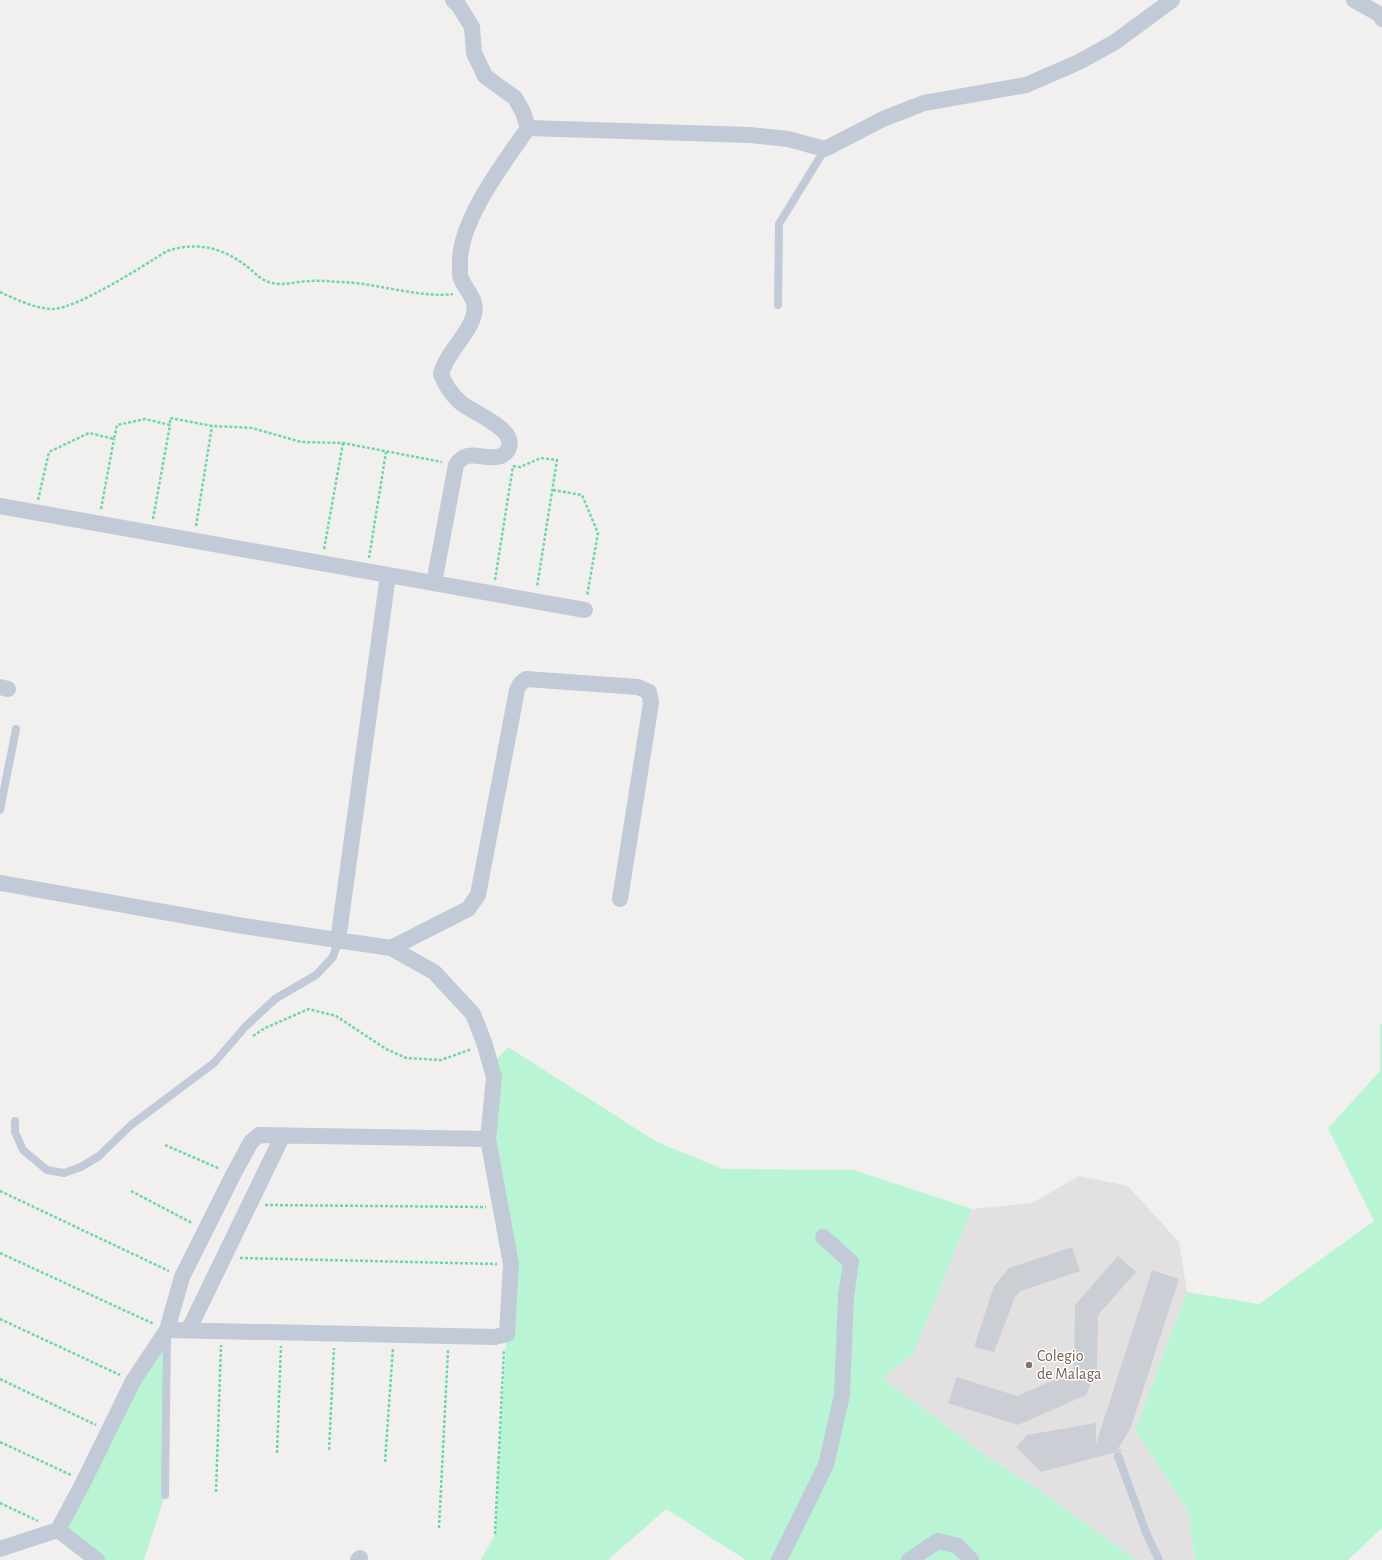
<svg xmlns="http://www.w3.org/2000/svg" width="1382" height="1560" font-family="'Alegreya Sans',sans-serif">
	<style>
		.education { fill: #e3e0e1 }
		.green { fill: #b9f5d5 }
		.building { fill: #cbced5 }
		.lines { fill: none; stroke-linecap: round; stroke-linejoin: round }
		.path { stroke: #6cd7ab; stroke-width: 2.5; stroke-dasharray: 3 2; stroke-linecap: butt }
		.lane { stroke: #c1cad6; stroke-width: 8 }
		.street { stroke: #c1cad6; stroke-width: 16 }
		.education-dot { fill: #8d6e63; stroke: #fff; stroke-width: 1.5 }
		.labels { text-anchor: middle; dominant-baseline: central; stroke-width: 3; stroke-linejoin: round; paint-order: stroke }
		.education-label { font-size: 16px; fill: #785e54; stroke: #fff; text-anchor: start }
	</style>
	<rect width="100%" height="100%" fill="#f2efef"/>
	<path class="education" d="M1079,1176L1128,1186L1179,1242L1187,1292L1135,1430L1188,1511L1195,1560H1136L1131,1558L1042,1492L985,1455L883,1378L914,1352L972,1209L1032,1203Z"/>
	<path class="green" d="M1382,1023V1528L1348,1560H1195L1188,1511L1135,1430L1187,1292L1259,1304L1374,1221L1328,1128L1380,1071V1026Z
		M508,1047L657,1142L723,1169L854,1170L972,1209L914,1353L883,1378L985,1455L1042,1492L1136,1560H746L666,1509L608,1560H481L495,1534L510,1276L488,1139L491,1066Z
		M167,1330L165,1495L144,1560H97L58,1530Z"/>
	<path class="building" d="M1072,1247L1080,1271L1021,1291L1015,1297L994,1352L974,1347L994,1286L1009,1268Z
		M1118,1256L1136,1272L1098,1315L1097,1371L1086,1395L1018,1425L948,1403L957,1377L1017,1396L1068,1374L1074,1367L1075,1305Z
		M1152,1270L1179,1279L1131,1427L1118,1449L1124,1450L1041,1472L1016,1447L1027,1435L1096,1423V1444Z"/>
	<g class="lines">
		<path class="path" d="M0,292C15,299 36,309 53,309C78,308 143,266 167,251C198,241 224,248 249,268C256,274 262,281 272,283C284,286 298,281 311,281C322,280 333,282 344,282C379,284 420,298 453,294
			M513,466L520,467L541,458L557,460L537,587
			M553,490L582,495L598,533L587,596
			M38,500L49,452L89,433L114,439L117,425L145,419L170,425V418L212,426L252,428L301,442L343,443L442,462
			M101,509L114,439
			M153,519L170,425
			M196,526L212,426
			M324,549L343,443
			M369,558L386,452
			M495,580L513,466
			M253,1036L265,1028L309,1009L336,1016L386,1049L406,1058L441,1060L472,1049
			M165,1145L220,1169
			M0,1191L169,1271
			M131,1191L192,1223
			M265,1205L486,1207
			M0,1253L154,1324
			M240,1258L497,1264
			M0,1319L120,1375
			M0,1379L96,1425
			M0,1442L71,1475
			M329,1450L334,1348
			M277,1453L281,1346
			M385,1462L393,1348
			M216,1492L221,1345
			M0,1503L38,1521
			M439,1528L448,1350
			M495,1534L504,1349"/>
		<path class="lane" d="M778,305L779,224L825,149
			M0,810L16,729
			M15,1121V1132L23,1150L47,1170L64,1173L81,1167L99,1156L131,1125L214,1063L245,1027L275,999L316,975L333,957L338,941
			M1118,1456L1147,1535L1159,1560
			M165,1495L167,1334"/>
		<path class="street" d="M1354,0L1379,14L1382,19
			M528,128L750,135L788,139L825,149L883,119L924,103L1026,85L1079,62L1115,42L1172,0
			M0,506L585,610
			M434,583L456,465C468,446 485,462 501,456C505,454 508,451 509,447C516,428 472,413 460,402C451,394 445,385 441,374C447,351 470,334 474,314C478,297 463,289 460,275C460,271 460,266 460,262C460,219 504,163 528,128L523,112L515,98L485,76L474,53L472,27L459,6L453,0
			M0,687L8,689
			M0,883L237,925L391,948L434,972L473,1014L484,1042L494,1077L488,1139L511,1264L507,1334L495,1337L167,1330
			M338,941L388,575
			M391,948L468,909L478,895L517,690L520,684L526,679L638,687L649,692L651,703L620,899
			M189,1329L283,1135
			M58,1530L97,1560
			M0,1549L58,1530L84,1481L133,1381L167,1330L182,1277L233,1175L251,1142L259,1135L488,1139
			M358,1560L360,1558
			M779,1560L826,1465L842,1395L846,1296L851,1262L823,1237
			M909,1560L938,1541L958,1546L971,1560"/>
	</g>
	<circle class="education-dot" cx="1029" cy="1365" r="4"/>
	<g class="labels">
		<g class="education-label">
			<text x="1037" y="1356">Colegio<tspan x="1037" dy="18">de Malaga</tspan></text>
		</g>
	</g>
</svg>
